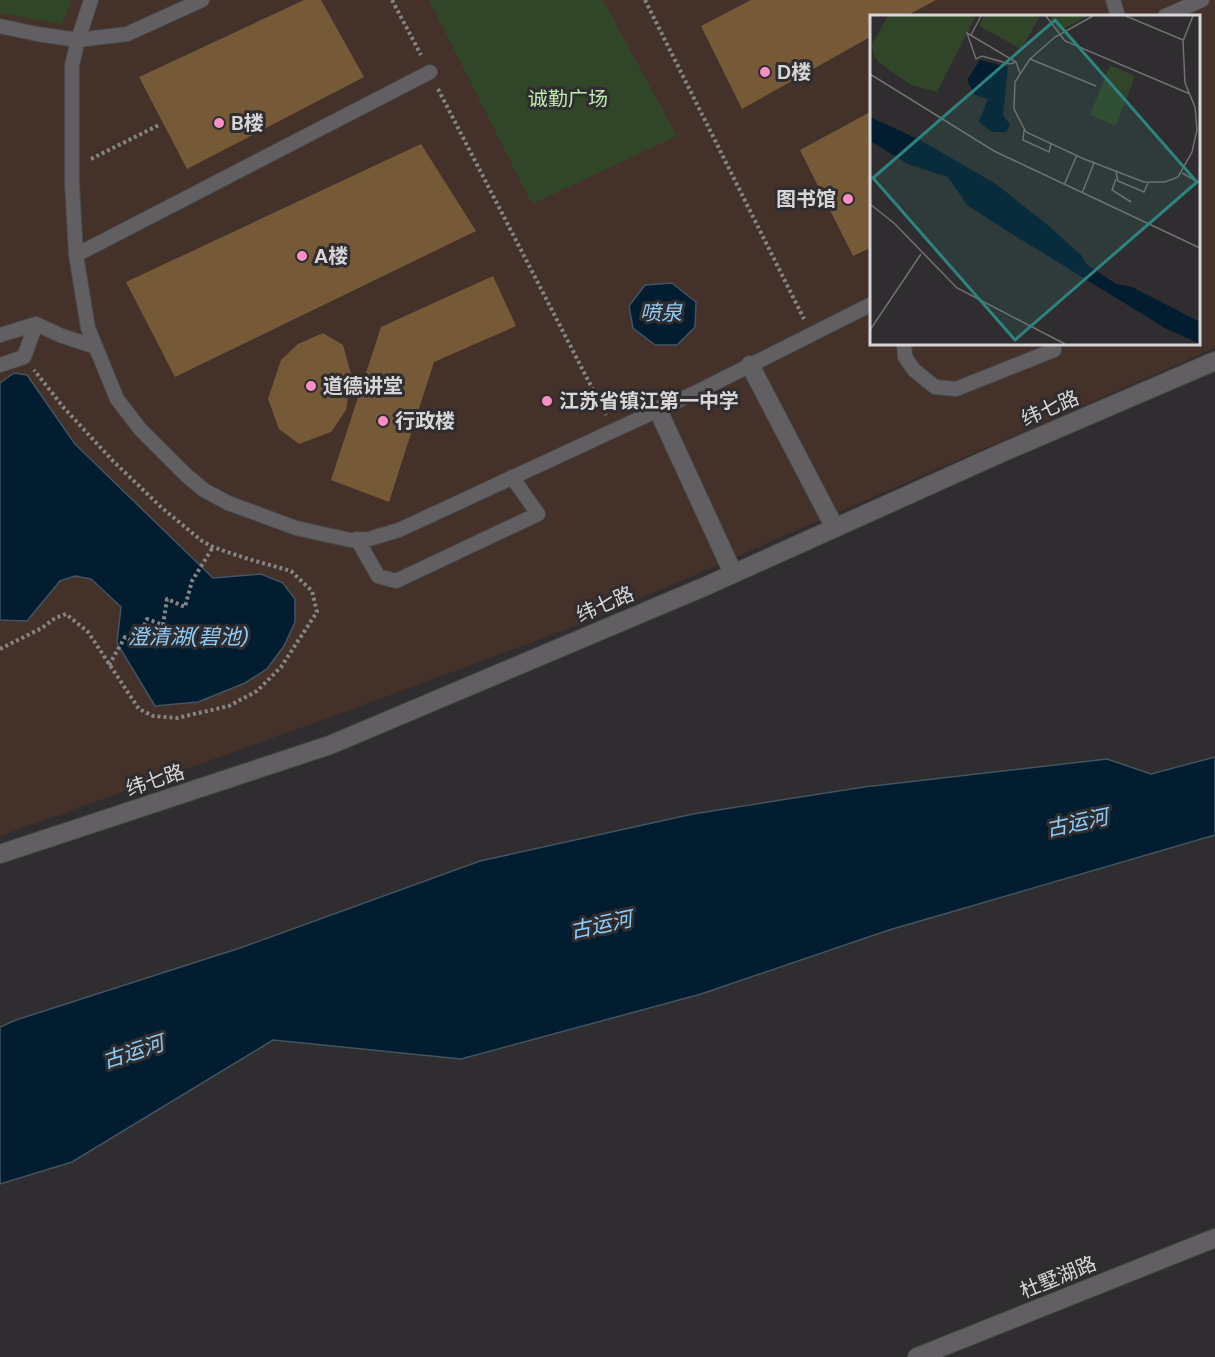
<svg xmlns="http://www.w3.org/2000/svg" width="1215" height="1357" font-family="'DM Sans','Noto Sans SC',sans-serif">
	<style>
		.education { fill: #43312a; fill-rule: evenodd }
		.green { fill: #314628 }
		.water { fill: #021d2f; stroke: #425461; stroke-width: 1.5 }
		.building { fill: #765a38 }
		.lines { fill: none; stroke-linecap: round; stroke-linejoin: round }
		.lane-casing { stroke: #4a484a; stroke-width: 16 }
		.street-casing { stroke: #4a484a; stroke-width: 20 }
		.secondary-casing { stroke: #4a484a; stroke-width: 20 }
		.path { stroke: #868486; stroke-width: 4; stroke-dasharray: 3 3; stroke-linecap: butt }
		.lane { stroke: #615f61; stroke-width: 14 }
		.street { stroke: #615f61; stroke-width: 18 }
		.secondary { stroke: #615f61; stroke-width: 18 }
		.poi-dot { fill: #fa8fc6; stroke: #2f2d2f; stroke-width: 2 }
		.labels { text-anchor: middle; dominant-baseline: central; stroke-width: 6; stroke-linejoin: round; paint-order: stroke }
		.poi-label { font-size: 20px; font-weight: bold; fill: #d7d5d7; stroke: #2f2d2f; text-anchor: start }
		.park-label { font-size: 20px; fill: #bfe9ae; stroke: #2f2d2f }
		.street-label { font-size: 20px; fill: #d7d5d7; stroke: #2f2d2f }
		.water-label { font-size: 21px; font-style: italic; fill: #8eccfa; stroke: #2f2d2f }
		.inset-road { fill: none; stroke: #727072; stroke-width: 1.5 }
		.view { fill: #2d847e; fill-opacity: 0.15; stroke: #2d847e; stroke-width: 3 }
		.inset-edge { fill: none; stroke: #d7d5d7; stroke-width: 3 }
	</style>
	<rect width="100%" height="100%" fill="#2f2d2f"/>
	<path class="education" d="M0,0H1215V348L589,621L342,713L0,836ZM872,16H1198V344H872Z"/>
	<path class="green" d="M0,0H72L62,24L0,13Z
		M429,0H603L677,136L532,204Z"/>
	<path class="water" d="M672,283L696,302L695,327L677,345H655L633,328L629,306L645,285Z
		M14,373L27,375L75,444L213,578L261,574L283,583L295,599V622L284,646L267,669L245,683L198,702L155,706L117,643L121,607L91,579L75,576L60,581L27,621L0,620V383Z
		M1215,757V835L889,930L701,994L461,1059L273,1040L72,1162L0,1184V1027L16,1020L243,947L480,861L693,814L864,787L1107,759L1151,774Z"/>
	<path class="building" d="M304,0H321L364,77L187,169L139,77Z
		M751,0H936L906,16H872V36L742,109L701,26Z
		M872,111V247L853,256L800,150Z
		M421,144L476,231L175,377L126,282Z
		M493,276L516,326L434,362L389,502L331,480L381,327Z
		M323,333L343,345L351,374L346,410L331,432L299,444L279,429L268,399L281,360L298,344Z"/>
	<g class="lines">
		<g class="lane-casing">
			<path id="lane" d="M1113,0L1118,16
				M1165,16L1202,0
				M0,26L37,34L78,40L127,34L202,0
				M430,72L76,255L88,328L117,399L140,429L186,475L204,490L228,503L296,528L350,540L369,539L399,530L699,391L872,304
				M76,255L72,183V65L78,40L91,0
				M0,335L36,324L62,336L96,347
				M904,344L905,357L914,370L935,387L956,389L1054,350
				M0,365L24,357L36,324
				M357,539L378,576L396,581L538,514L512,477"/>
		</g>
		<g class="street-casing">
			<path id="street" d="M750,365L835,528
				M658,410L733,573"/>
		</g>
		<g class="secondary-casing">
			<path id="secondary" d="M0,854L330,745L706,586L999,454L1215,361
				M917,1357L1215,1238"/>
		</g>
		<path class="path" d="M392,0L421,55
			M645,0L804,319
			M438,89L606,415
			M91,159L159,125
			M0,649L42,628L55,618L66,614L88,632L139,709L153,716L177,718L229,706L257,691L281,667L317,612L312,591L291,571L245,558L213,547L202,541L162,508L113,461L64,408L34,370
			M109,665L125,637L137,644L147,619L163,625L167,599L185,607L192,581L213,547"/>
		<use href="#lane" class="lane"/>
		<use href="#street" class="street"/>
		<use href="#secondary" class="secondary"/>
	</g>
	<g class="poi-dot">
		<circle cx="765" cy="72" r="6"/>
		<circle cx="219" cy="123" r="6"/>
		<circle cx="848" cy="199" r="6"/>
		<circle cx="302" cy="256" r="6"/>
		<circle cx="311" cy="386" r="6"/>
		<circle cx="547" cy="401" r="6"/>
		<circle cx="383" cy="421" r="6"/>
	</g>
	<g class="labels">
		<g class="poi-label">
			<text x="777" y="72">D楼</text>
			<text x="231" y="123">B楼</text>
			<text x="836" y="199" text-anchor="end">图书馆</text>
			<text x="314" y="256">A楼</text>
			<text x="323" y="386">道德讲堂</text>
			<text x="559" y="401">江苏省镇江第一中学</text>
			<text x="395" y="421">行政楼</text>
		</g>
		<g class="park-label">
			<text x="568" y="99">诚勤广场</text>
		</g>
		<g class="street-label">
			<text transform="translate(1050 408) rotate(-23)">纬七路</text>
			<text transform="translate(605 604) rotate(-23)">纬七路</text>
			<text transform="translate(155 780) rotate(-18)">纬七路</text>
			<text transform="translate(1058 1277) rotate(-22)">杜墅湖路</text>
		</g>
		<g class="water-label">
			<text x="661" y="313">喷泉</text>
			<text x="188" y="637">澄清湖(碧池)</text>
			<text transform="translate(1077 823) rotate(-12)">古运河</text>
			<text transform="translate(601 925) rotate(-12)">古运河</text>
			<text transform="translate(133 1052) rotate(-18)">古运河</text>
		</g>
	</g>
	<g transform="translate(870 15)">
		<rect width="330" height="330" fill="#2f2d2f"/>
		<path d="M18,1H106L67,77L41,70L7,46L1,31ZM114,1H170L151,34L109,11ZM180,1H218L189,16ZM240,50L265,61L246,111L220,100Z" fill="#314628"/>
		<path d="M110,45L138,52L133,100L140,110L136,117H122L109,107L118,84L105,80L97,65ZM0,102L50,125L126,169L180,212L212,241L216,249L246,269L262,272L330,307V329L295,313L134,214L97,190L78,162L38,149L0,126Z" fill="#021d2f"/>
		<path class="inset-road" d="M176,1L195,26L320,79M256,1L313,25M101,20L111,1M160,44L185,22L223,1M146,47L140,49L112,41L106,44L97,18L146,47L150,58M0,59L124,136L330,233M226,71L160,44L145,67L144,94L156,117L214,144L274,167H295L308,162L322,137L327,115L325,92L315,68L313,26L323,1M154,115L153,125L179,137L181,129M246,157L248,166L274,177L278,168M312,158L330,168M246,164L242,175L261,187M194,170L207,140M212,178L224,148M0,189L25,209L87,273L195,329M0,315L51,239"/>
		<path class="view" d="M185,5L327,167L145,325L3,163Z"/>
		<rect width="330" height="330" class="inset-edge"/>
	</g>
</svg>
